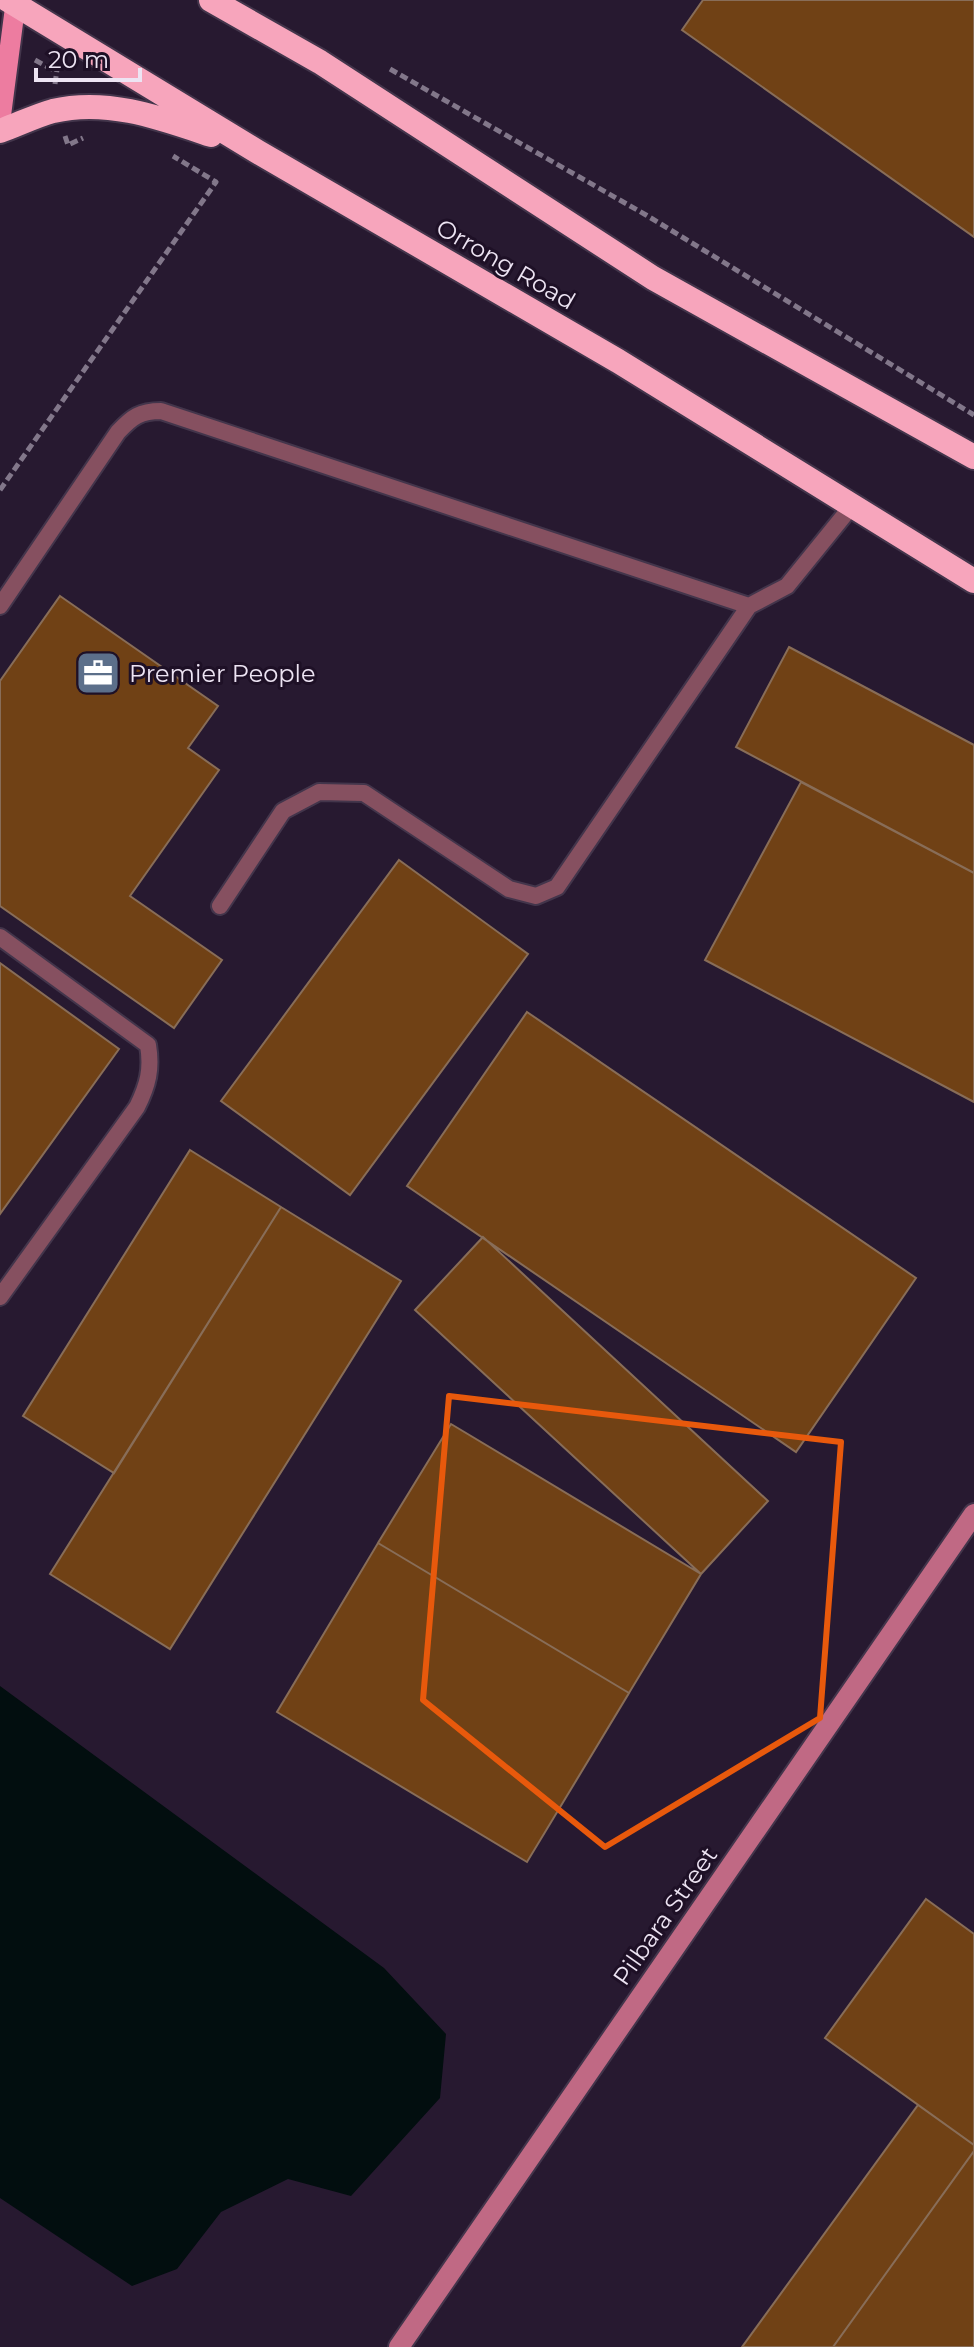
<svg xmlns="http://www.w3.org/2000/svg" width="974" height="2347" font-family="Montserrat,sans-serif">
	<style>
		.water { fill: #020e0f }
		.building { fill: #704115; stroke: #886d58; stroke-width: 2 }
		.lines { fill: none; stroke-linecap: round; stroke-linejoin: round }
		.lane-casing { stroke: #43354b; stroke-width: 20 }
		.secondary-casing { stroke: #43354b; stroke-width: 24 }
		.primary-casing { stroke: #43354b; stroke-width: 24 }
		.highway-casing { stroke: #43354b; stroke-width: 28 }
		.path { stroke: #82778a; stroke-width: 5; stroke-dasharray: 8 4; stroke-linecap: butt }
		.lane { stroke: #865060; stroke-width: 16 }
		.secondary { stroke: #c06984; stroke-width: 20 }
		.primary { stroke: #ed7ca0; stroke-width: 20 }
		.highway { stroke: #f7a5bc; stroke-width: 24 }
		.marked { fill: none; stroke: #e8590c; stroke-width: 6; stroke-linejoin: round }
		.labels { text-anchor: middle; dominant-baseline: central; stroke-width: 6; stroke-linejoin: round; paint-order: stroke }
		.street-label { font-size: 24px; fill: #ede4f3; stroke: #1e1026 }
		.poi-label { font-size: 24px; fill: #ede4f3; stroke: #1e1026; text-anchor: start }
	</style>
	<rect width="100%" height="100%" fill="#271930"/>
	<path class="water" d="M0,1686L384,1968L446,2034L440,2098L351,2196L288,2179L221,2212L177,2269L132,2286L0,2198Z"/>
	<path class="building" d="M703,0H974V237L682,30Z
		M60,596L218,706L188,748L219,770L130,896L222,960L174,1028L0,906V681Z
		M789,647L974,745V873L736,747Z
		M801,782L974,873V1102L705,960Z
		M399,860L528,954L350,1195L221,1101Z
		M0,963L119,1049L0,1214Z
		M527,1012L916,1278L796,1452L407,1186Z
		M190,1150L281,1207L114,1473L23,1416Z
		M281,1207L401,1281L170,1649L50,1574Z
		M483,1237L768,1501L701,1574L415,1310Z
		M451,1424L701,1574L629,1693L378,1543Z
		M378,1543L629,1693L527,1862L277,1712Z
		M926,1899L974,1934V2145L825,2038Z
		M918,2105L974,2145V2151L833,2347H742Z
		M974,2151V2347H833Z"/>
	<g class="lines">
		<g class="lane-casing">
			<path id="lane" d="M0,606L118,432C132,417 140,411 161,411L749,606L787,586L851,507
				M220,906L283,811L319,792L364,793L509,889L536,896L557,887L749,606
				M0,937L148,1045C152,1069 148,1085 137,1107L0,1297"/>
		</g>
		<g class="secondary-casing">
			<path id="secondary" d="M399,2347L974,1514"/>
		</g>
		<g class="primary-casing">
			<path id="primary" d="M0,123L16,0"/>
		</g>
		<g class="highway-casing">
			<path id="highway" d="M8,0L258,152L618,361L974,581
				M211,0L320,62L653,278L974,457
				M0,131C17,125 35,116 53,111C107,98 161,118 211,135"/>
		</g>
		<path class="path" d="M35,60L55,71
			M390,69L646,215L974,415
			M55,84L58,62
			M65,136L68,145L83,138
			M0,490L216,182L173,156"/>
		<use href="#lane" class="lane"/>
		<use href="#secondary" class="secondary"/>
		<use href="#primary" class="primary"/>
		<use href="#highway" class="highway"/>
	</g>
	<path class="marked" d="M449,1396L841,1442L820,1718L605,1847L423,1700Z"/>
	<defs>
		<g id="office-square" transform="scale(2.3)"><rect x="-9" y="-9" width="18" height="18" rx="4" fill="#5c6f8a" stroke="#1e1026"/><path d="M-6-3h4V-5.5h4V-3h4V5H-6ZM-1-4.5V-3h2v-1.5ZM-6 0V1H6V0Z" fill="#fff"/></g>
	</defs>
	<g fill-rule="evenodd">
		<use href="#office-square" x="98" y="673"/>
	</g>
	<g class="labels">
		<g class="street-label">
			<text transform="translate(506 264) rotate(30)">Orrong Road</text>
			<text transform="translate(665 1916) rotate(-55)">Pilbara Street</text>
		</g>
		<g class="poi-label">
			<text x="129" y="673">Premier People</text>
		</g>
	</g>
	<path d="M36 68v12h104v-12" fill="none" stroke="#ede4f3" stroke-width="4"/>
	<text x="48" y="68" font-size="24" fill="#ede4f3" stroke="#1e1026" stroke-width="6" paint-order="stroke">20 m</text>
</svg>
